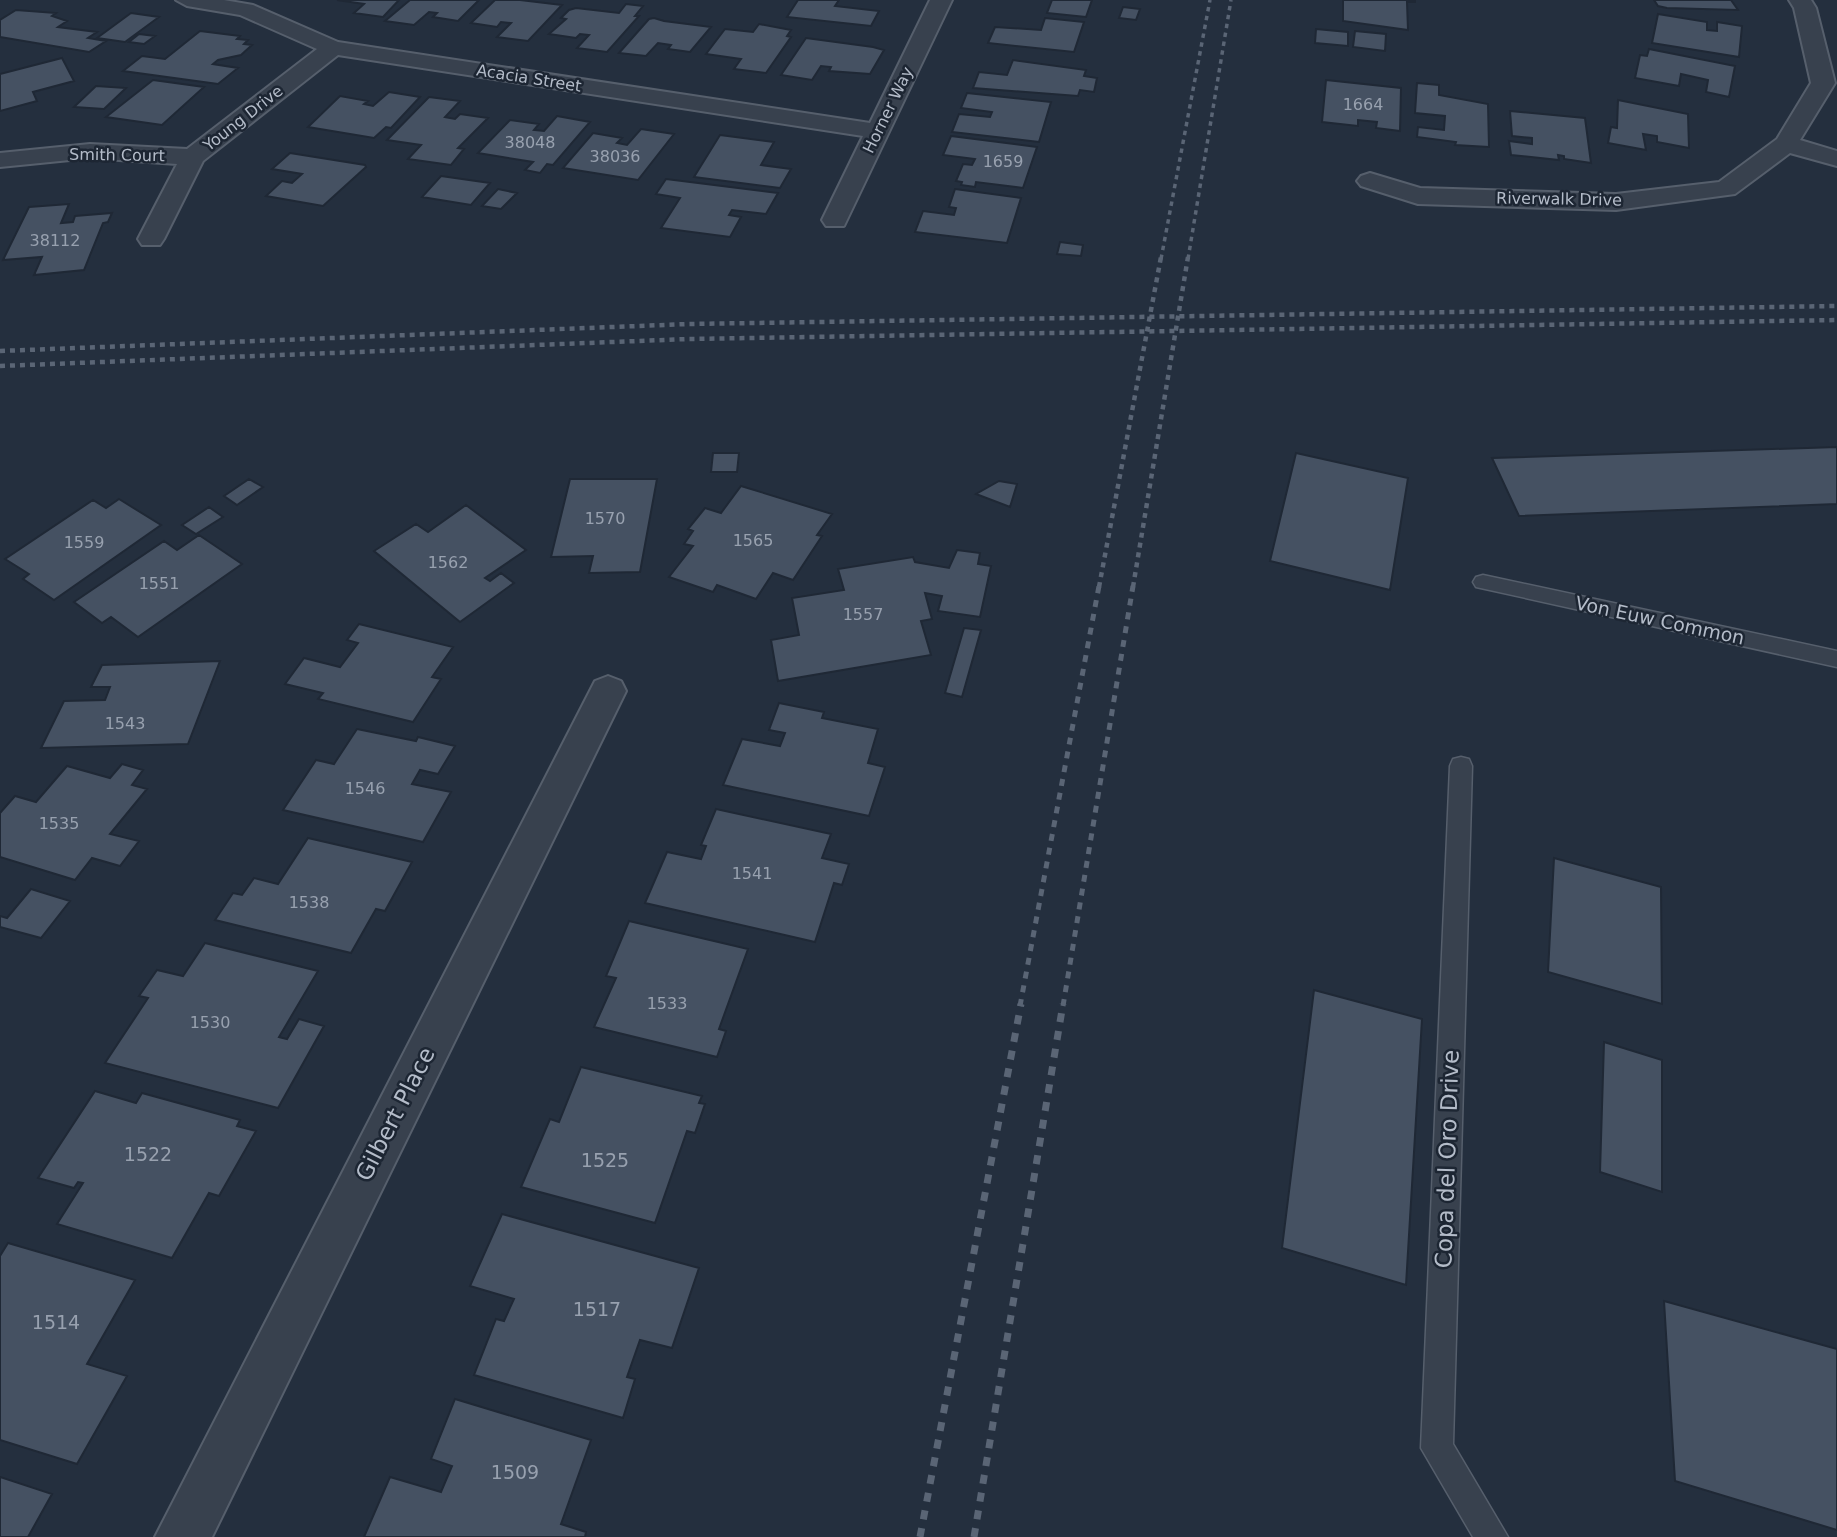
<svg xmlns="http://www.w3.org/2000/svg" width="1837" height="1537" font-family="'DejaVu Sans',sans-serif">
	<style>
		.building { fill: #455162; stroke: #1f2835; stroke-width: 2 }
		.lines { fill: none; stroke-linecap: round; stroke-linejoin: round }
		.lane-casing { stroke: #565f6c; stroke-width: 3 }
		.street-casing { stroke: #565f6c; stroke-width: 4 }
		.lane { fill: #38414e; fill-rule: evenodd }
		.street { fill: #38414e; fill-rule: evenodd }
		.rail-far3 { stroke: #5a6575; stroke-width: 3.5; stroke-dasharray: 4.5 4.5; stroke-linecap: butt }
		.rail-far2 { stroke: #5a6575; stroke-width: 4.5; stroke-dasharray: 5 5; stroke-linecap: butt }
		.rail-far1 { stroke: #5a6575; stroke-width: 5; stroke-dasharray: 7 7; stroke-linecap: butt }
		.rail { stroke: #5a6575; stroke-width: 7; stroke-dasharray: 9 9; stroke-linecap: butt }
		.labels { text-anchor: middle; dominant-baseline: central; stroke-width: 5; stroke-linejoin: round; paint-order: stroke }
		.far-street-label { font-size: 16px; fill: #b4bcc9; stroke: #1d2633 }
		.number-label { font-size: 16px; fill: #98a1af }
		.street-label { font-size: 19px; fill: #b4bcc9; stroke: #1d2633 }
		.near-number-label { font-size: 19px; fill: #98a1af }
		.near-street-label { font-size: 23px; fill: #b4bcc9; stroke: #1d2633 }
	</style>
	<rect width="100%" height="100%" fill="#242f3e"/>
	<path class="building" d="M337,0H399L383,17L354,13L364,4Z
		M410,0H479L458,21L433,17L437,13L429,12L414,25L385,21Z
		M495,0H520L562,5L528,41L497,37L511,23L501,22L497,27L471,23Z
		M798,0H839L835,6L879,11L871,26L787,17Z
		M1052,0H1092L1086,17L1047,13Z
		M1343,0H1415V2H1407L1408,30L1343,21Z
		M1654,0H1731L1738,10L1667,8L1658,6Z
		M626,4L643,6L635,16H639L607,52L577,48L589,35L580,34L576,38L549,34L566,19L561,18L569,10L576,8L619,13Z
		M1123,7L1140,9L1136,20L1119,18Z
		M16,10L56,13L52,16L67,21L58,27L97,32L88,38L106,41L89,52L0,37V20Z
		M131,13L159,17L125,42L97,38Z
		M1658,14L1707,22V30L1717,31V22L1742,26L1739,57L1652,43Z
		M654,18L664,21L711,27L690,52L668,49L671,45L658,43L646,56L619,53L649,19Z
		M1045,18L1084,22L1074,52L988,43L995,27L1041,30Z
		M759,24L791,30L787,36L791,37L766,73L734,69L741,59L706,54L725,29L753,32Z
		M1316,29L1348,32V46L1315,43Z
		M200,31L240,36L237,39L248,40L244,44L252,45L241,55L218,60L213,64L238,68L218,84L123,71L142,56L165,59Z
		M1355,31L1386,34L1385,51L1353,47Z
		M139,34L155,36L144,44L129,42Z
		M806,38L873,47L884,50L870,74L829,71L831,67L821,66L812,80L781,75Z
		M1649,49L1735,66L1729,97L1706,92L1708,80L1681,74L1679,86L1635,78L1640,55L1647,56Z
		M62,58L74,81L33,92L37,101L0,111V74Z
		M1013,60L1086,70L1084,76L1097,78L1094,92L1080,90L1078,96L973,88L979,72L1007,75Z
		M153,80L204,87L162,125L106,117Z
		M1326,80L1401,88L1400,131L1376,128L1377,122L1358,120V126L1322,122Z
		M1417,83L1439,85V95L1488,104L1489,147L1455,145L1456,142L1417,137L1418,127L1444,130L1445,116L1415,113Z
		M96,86L126,88L104,109L74,107Z
		M389,92L420,97L391,128L386,127L374,138L308,127L340,96L368,101L364,104L373,106Z
		M967,93L1051,102L1039,142L952,132L959,114L990,117L992,112L961,108Z
		M429,97L460,101L445,117L455,119L460,114L488,118L458,148L464,149L451,165L408,159L421,145L387,140Z
		M1618,100L1688,114L1689,148L1657,142V136L1643,134L1646,150L1608,143L1611,127L1617,128Z
		M1510,111L1585,118L1591,163L1564,159V156L1558,155L1559,160L1511,155L1509,141L1532,144V138L1512,136Z
		M557,116L590,122L553,165L547,164L540,173L525,170L533,162L478,153L510,120L539,124L534,130L544,131Z
		M641,129L674,134L638,180L563,168L593,133L622,138L617,143L627,145Z
		M720,135L774,142L761,165L791,169L780,188L694,177Z
		M951,136L1037,147L1023,188L976,182L975,187L961,185L962,182L956,181L963,164L972,165L975,159L943,155Z
		M290,153L365,165L366,167L323,206L266,196L282,181L292,183L302,174L272,169Z
		M441,176L490,183L471,205L422,197Z
		M666,179L778,193L766,214L732,210L729,215L741,217L730,237L661,228L680,198L656,194Z
		M498,189L517,193L501,209L482,206Z
		M955,189L1021,198L1007,243L915,232L923,211L954,215L956,208L949,207Z
		M69,204L61,223L73,222L75,216L112,213L108,222L103,223L84,270L34,275L42,257L3,260L29,207Z
		M1060,242L1083,245L1081,256L1057,254Z
		M1837,447V504L1519,516L1492,458Z
		M713,453H739L737,472H711Z
		M1296,453L1408,478L1390,590L1270,561Z
		M249,479L263,487L237,505L224,496Z
		M570,479H657L640,572L589,573L593,556L551,557Z
		M999,481L1017,484L1010,507L976,494Z
		M741,486L832,514L817,535L822,536L793,580L773,573L756,599L717,585L713,592L669,577L693,546L684,544L693,531L688,529L705,508L721,513Z
		M119,499L161,525L54,600L23,579L29,574L5,559L93,500L106,508Z
		M466,505L526,550L485,578L490,581L501,573L514,583L460,622L374,551L416,524L428,532Z
		M209,507L223,517L196,534L182,525Z
		M199,535L242,564L138,637L111,617L102,623L74,602L164,541L177,550Z
		M957,550L980,553L978,564L991,566L980,617L938,611L942,596L925,593L932,619L921,621L931,655L778,681L771,640L799,635L792,598L844,590L838,569L913,557L915,562L949,568Z
		M359,624L453,647L432,677L441,679L413,722L318,699L323,693L285,684L304,658L340,667L358,643L347,640Z
		M964,628L981,630L962,697L945,693Z
		M220,661L188,744L41,748L64,701L105,700L110,687H91L102,665Z
		M779,703L824,712L822,718L878,729L868,763L885,767L869,816L723,785L742,739L780,746L785,733L769,730Z
		M357,729L416,741L418,737L455,746L438,774L420,770L412,784L451,792L423,842L283,810L316,760L334,764Z
		M122,764L143,770L132,785L147,789L110,834L139,841L120,866L92,858L75,880L0,857V813L15,796L36,802L67,766L110,778Z
		M716,809L831,834L822,858L849,864L842,885L834,883L815,942L645,903L667,852L701,859L706,846L701,845Z
		M308,838L412,862L385,911L376,909L351,953L215,920L233,893L242,895L254,878L278,884Z
		M1554,858L1661,887L1662,1004L1548,972Z
		M31,889L70,901L41,938L0,927V916L7,918Z
		M629,921L748,949L719,1029L726,1031L717,1057L594,1027L616,978L606,976Z
		M205,943L318,971L279,1037L287,1039L299,1019L324,1026L278,1108L105,1063L148,998L139,996L157,970L183,976Z
		M1314,990L1422,1019L1406,1285L1282,1248Z
		M1604,1042L1662,1060V1192L1600,1172Z
		M581,1067L702,1096L699,1103L705,1104L695,1133L687,1131L655,1223L521,1187L550,1119L559,1122Z
		M95,1091L136,1103L142,1093L240,1120L237,1126L256,1131L219,1196L209,1193L172,1258L57,1224L83,1183L78,1182L74,1188L38,1178Z
		M502,1214L699,1268L672,1348L640,1340L627,1377L635,1379L623,1418L474,1375L496,1319L504,1321L514,1299L470,1286Z
		M8,1243L135,1280L87,1364L127,1376L77,1464L0,1440V1256Z
		M1664,1301L1837,1349V1530L1675,1481Z
		M455,1399L591,1440L561,1524L586,1532L585,1537H364L390,1477L441,1492L452,1466L431,1459Z
		M0,1477L52,1494L28,1537H0Z"/>
	<g class="lines">
		<g class="lane-casing">
			<path id="lane" d="M1483,575L1837,651V667L1476,587L1473,582L1476,577Z
				M1461,757L1469,759L1472,766L1453,1444L1508,1537H1473L1421,1448L1450,766L1453,759Z"/>
		</g>
		<g class="street-casing">
			<path id="street" d="M176,0H224L253,5L338,42L870,123L930,0H952L844,226H826L822,220L863,136L338,55L203,161L164,239L160,245H142L138,239L177,164L90,158L0,167V153L90,144L187,149L317,49L240,15L187,6Z
				M1789,0H1811L1816,8L1835,83L1800,140L1837,151V166L1790,153L1735,194L1616,210L1418,204L1361,186L1357,181L1361,176L1370,173L1420,188L1616,194L1719,182L1777,139L1811,83L1794,8Z
				M608,676L621,681L626,691L212,1537H155L595,681Z"/>
		</g>
		<use href="#lane" class="lane"/>
		<use href="#street" class="street"/>
		<path class="rail-far3" d="M1161,259L1210,0
			M1188,259L1231,0"/>
		<path class="rail-far2" d="M0,351L689,324L1837,306
			M0,366L689,339L1837,320
			M1099,587L1161,257
			M1133,587L1188,257"/>
		<path class="rail-far1" d="M1020,1006L1099,586
			M1063,1006L1133,586"/>
		<path class="rail" d="M920,1537L1021,1004
			M974,1537L1063,1004"/>
	</g>
	<g class="labels">
		<g class="far-street-label">
			<text transform="translate(529 78) rotate(9)">Acacia Street</text>
			<text transform="translate(888 110) rotate(-64)">Horner Way</text>
			<text transform="translate(243 118) rotate(-38)">Young Drive</text>
			<text transform="translate(117 155) rotate(1)">Smith Court</text>
			<text transform="translate(1559 199) rotate(1)">Riverwalk Drive</text>
		</g>
		<g class="number-label">
			<text x="1363" y="104">1664</text>
			<text x="530" y="142">38048</text>
			<text x="615" y="156">38036</text>
			<text x="1003" y="161">1659</text>
			<text x="55" y="240">38112</text>
			<text x="605" y="518">1570</text>
			<text x="753" y="540">1565</text>
			<text x="84" y="542">1559</text>
			<text x="448" y="562">1562</text>
			<text x="159" y="583">1551</text>
			<text x="863" y="614">1557</text>
			<text x="125" y="723">1543</text>
			<text x="365" y="788">1546</text>
			<text x="59" y="823">1535</text>
			<text x="752" y="873">1541</text>
			<text x="309" y="902">1538</text>
			<text x="667" y="1003">1533</text>
			<text x="210" y="1022">1530</text>
		</g>
		<g class="street-label">
			<text transform="translate(1660 620) rotate(12)">Von Euw Common</text>
		</g>
		<g class="near-number-label">
			<text x="148" y="1154">1522</text>
			<text x="605" y="1160">1525</text>
			<text x="597" y="1309">1517</text>
			<text x="56" y="1322">1514</text>
			<text x="515" y="1472">1509</text>
		</g>
		<g class="near-street-label">
			<text transform="translate(395 1114) rotate(-63)">Gilbert Place</text>
			<text transform="translate(1447 1159) rotate(-88)">Copa del Oro Drive</text>
		</g>
	</g>
</svg>
